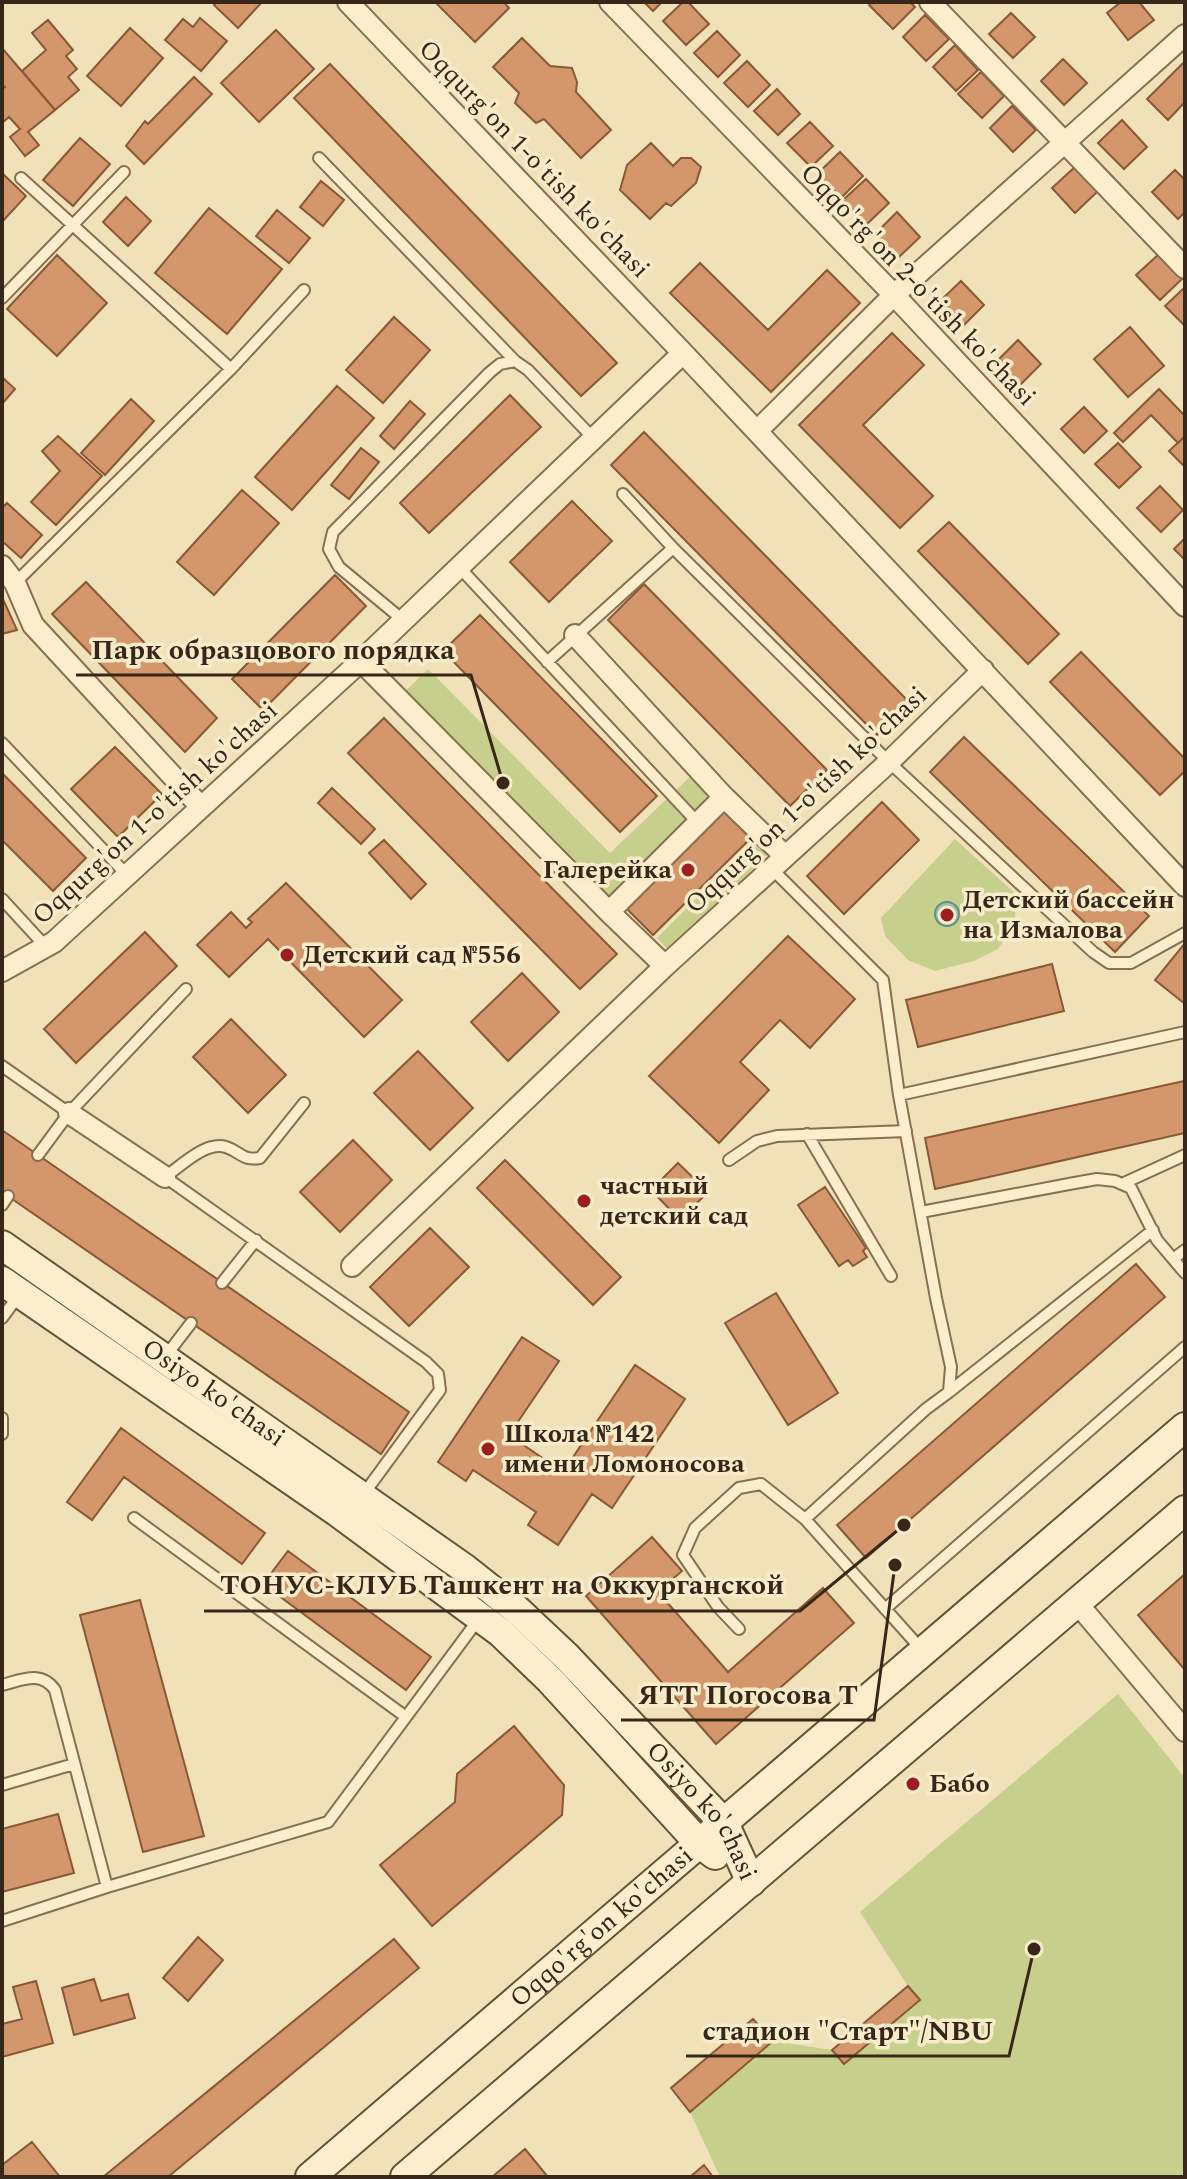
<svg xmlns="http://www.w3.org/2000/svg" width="1187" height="2179" font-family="Spectral,serif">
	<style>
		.green { fill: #c7cf8d }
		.water { fill: #9ec1b7; stroke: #668e84; stroke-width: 2 }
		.building { fill: #d3976b; stroke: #895836; stroke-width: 2 }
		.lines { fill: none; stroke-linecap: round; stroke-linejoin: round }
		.lane-casing { stroke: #886f52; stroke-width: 14 }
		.street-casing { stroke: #886f52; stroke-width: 24 }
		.secondary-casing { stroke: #6a5036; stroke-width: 32 }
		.lane { stroke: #fceecc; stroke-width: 10 }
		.street { stroke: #fceecc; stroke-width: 20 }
		.secondary { stroke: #fceecc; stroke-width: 28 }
		.poi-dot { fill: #9c1e1e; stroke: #f8ebc9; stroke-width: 3 }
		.labels { text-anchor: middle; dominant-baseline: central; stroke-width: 7; stroke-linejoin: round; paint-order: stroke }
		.street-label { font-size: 26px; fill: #362719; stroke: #f8ebc9 }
		.poi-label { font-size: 26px; font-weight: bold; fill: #362719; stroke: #f8ebc9; text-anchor: start }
		.leader { fill: none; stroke: #362719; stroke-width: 3 }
		.callout-dot { fill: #362719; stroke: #f8ebc9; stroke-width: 3 }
		.callout-label { font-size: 28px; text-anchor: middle; font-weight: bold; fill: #362719; stroke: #f8ebc9; stroke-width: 7; stroke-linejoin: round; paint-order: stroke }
	</style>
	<rect width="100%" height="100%" fill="#f1e1b9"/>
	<path class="green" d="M428,669L610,853L696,771L719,795L597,915L389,707Z
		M756,838L770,851L670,952L657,938Z
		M955,839L1017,895L1014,925L998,949L974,961L935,971L908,960L885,936L881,918Z
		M1118,1694L1185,1778V2177H720L690,2112L773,2041L832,2050L908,1986L860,1912Z"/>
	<path class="water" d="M935 914a12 12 0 1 1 24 0a12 12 0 1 1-24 0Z"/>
	<path class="building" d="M217,2H262L238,28L214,5Z
		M435,2H504L509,8L475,42Z
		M644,2H662L653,11Z
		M683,2H688L709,24L686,45L663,21Z
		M872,2H910L915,7L893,29L869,5Z
		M1121,2H1139L1154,20L1128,40L1107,13Z
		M1011,13L1035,37L1013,58L989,34Z
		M925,15L949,39L926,61L903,37Z
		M200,18L227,41L201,71L165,40L183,19L193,27Z
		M48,20L73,50L66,56L77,69L68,77L79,90L55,110L22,71L46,50L32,33Z
		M130,28L163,58L121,106L87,76Z
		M276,30L314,69L259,122L221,83Z
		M717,31L740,55L718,77L694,53Z
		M522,38L550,66L572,68L577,82L576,92L611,130L581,158L544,119L536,123L515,103L519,93L493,67Z
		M955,45L978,70L956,91L933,67Z
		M2,48L55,110L28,132L39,145L25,156L10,137L20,129L9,117L2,123V89L5,87L2,84Z
		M1063,59L1087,83L1064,105L1041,81Z
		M747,61L770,85L748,107L724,83Z
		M1184,62L1185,102L1168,120L1147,99Z
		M330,64L617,363L581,396L294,98Z
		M981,72L1004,96L982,118L958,94Z
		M194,77L212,94L144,164L126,146L145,121L148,124Z
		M777,89L800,114L778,135L754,111Z
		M1012,106L1036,130L1013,152L990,128Z
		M1122,120L1147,147L1124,169L1098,143Z
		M810,122L833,146L811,167L787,143Z
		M80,138L110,164L73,206L43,180Z
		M651,143L673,166L681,158H691L701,167L696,183L671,206L666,203L650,219L620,190L627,165Z
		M840,152L863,176L841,198L817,174Z
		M1075,167L1098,191L1075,213L1052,188Z
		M1175,170L1185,180V212L1178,219L1152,192Z
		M2,173L26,196L2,222Z
		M866,179L889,203L867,224L843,200Z
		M321,181L344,200L323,226L300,207Z
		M126,197L151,221L128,246L103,222Z
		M209,208L282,269L227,334L155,273Z
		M277,210L310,238L289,263L256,236Z
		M897,212L920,237L898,258L875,234Z
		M1159,254L1183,278L1160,300L1136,275Z
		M57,255L107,303L57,356L7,309Z
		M700,263L768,330L827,270L860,303L771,392L670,293Z
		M961,281L984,305L962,327L938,303Z
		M1185,287V326L1165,306Z
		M394,317L430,350L383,403L346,370Z
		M1130,327L1164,366L1128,397L1094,359Z
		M892,333L924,365L863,425L933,496L900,528L799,425Z
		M1018,340L1041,364L1019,386L996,362Z
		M2,377L15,389L2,404Z
		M337,386L374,418L292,510L255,477Z
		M1159,389L1185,416V436L1178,443L1151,415L1123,442L1114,433Z
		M510,395L541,427L429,533L400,503Z
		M131,399L154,421L105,475L81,453Z
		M410,401L425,414L394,449L380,436Z
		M1084,407L1107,431L1084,453L1061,429Z
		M644,432L910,703L877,735L611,465Z
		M58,436L102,476L56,525L31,502L60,471L42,451Z
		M1185,436V467L1169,451Z
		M1118,443L1141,467L1119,488L1095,464Z
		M361,448L379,462L349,499L331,485Z
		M1160,486L1183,510L1161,532L1137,508Z
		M242,490L279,523L214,595L177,562Z
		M572,501L612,541L549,602L510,562Z
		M7,503L42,535L21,558L2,541V508Z
		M949,522L1059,634L1028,664L918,551Z
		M1185,538V560L1174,549Z
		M335,575L366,606L263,710L232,679Z
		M86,582L217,718L185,752L52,614Z
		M644,584L827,770L790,806L608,620Z
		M2,597L17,630L2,634Z
		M480,615L657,796L620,832L443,651Z
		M1081,652L1185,759V771L1160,795L1050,682Z
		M384,718L617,954L580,989L348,753Z
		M964,737L1149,916L1115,952L930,772Z
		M115,747L162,794L118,837L71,789Z
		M2,773L86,858L53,891L2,840Z
		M332,788L375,829L361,844L318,803Z
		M882,802L919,840L844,914L807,876Z
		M723,804L754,835L653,935L622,904Z
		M384,840L426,884L411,899L369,853Z
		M286,883L402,1000L364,1037L268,939L229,977L197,945L231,912L246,928L252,922L248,919Z
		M145,932L177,966L76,1063L44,1029Z
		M788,936L855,999L810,1048L780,1020L740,1062L769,1090L719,1143L649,1076Z
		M1185,943V1004L1155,980Z
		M1052,964L1064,1011L918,1047L906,1000Z
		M522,973L559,1012L508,1061L471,1022Z
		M231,1019L286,1075L248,1113L193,1057Z
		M418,1051L473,1108L430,1150L374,1093Z
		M1184,1081L1185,1133L935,1189L925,1138Z
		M2,1130L409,1412L381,1454L2,1192Z
		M353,1140L392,1180L340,1232L300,1192Z
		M505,1160L621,1277L593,1305L477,1188Z
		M678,1163L708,1192L680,1220L651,1190Z
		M825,1187L866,1248L863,1251L867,1257L853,1266L848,1260L839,1266L798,1205Z
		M430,1228L469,1267L409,1326L370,1287Z
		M1136,1264L1165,1297L866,1558L837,1525Z
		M776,1293L838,1393L788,1425L725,1323Z
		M522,1337L559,1361L509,1435L563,1472L635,1365L685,1399L612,1508L592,1494L558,1545L528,1525L536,1512L473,1470L466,1481L438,1462Z
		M121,1428L265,1533L242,1564L124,1477L92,1520L67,1502Z
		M652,1537L682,1571L658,1592L728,1672L823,1588L854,1623L716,1744L586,1596Z
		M288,1551L431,1657L406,1690L263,1584Z
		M1185,1574V1670L1138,1615Z
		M140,1600L204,1836L143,1852L80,1615Z
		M514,1726L564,1785L562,1815L432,1926L380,1865L455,1802L457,1774Z
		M58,1814L74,1873L2,1892V1829Z
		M198,1937L223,1960L188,2001L163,1978Z
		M394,1939L419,1968L168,2177H103Z
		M94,1979L101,2001L128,1994L135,2018L74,2035L62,1988Z
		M36,1981L53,2043L2,2057V2024L22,2019L13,1987Z
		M908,1986L920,2000L844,2064L832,2050Z
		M753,2019L773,2041L690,2112L671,2088Z
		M32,2142L60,2177H2V2165Z
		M525,2149L548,2177H492Z
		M704,2165L713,2177H690Z"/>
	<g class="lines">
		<g class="lane-casing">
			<path id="lane" d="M319,158L515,361
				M21,178L231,369
				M2,298L124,172
				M623,494L673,548
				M459,567L698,823
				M15,583L231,369L304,290
				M403,620L339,567L329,549L333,532L489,373L500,364L515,361L528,370L594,439
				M547,662L673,548L889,762L1093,952L1109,963H1131L1185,933
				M2,743L127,875
				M771,868L883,980L899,1095L936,1298L951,1367L949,1392L926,1409L805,1519
				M2,899L46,947
				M2,1066L69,1113
				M899,1095L1185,1032
				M304,1103L260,1158C242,1161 241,1152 226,1147C205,1141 181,1166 165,1177L426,1362L438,1374L440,1390L363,1495
				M807,1134L891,1276
				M38,1155L69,1113L186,989
				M729,1160L757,1141L777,1136L906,1131
				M1124,1183L1185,1155
				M2,1205L8,1196
				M921,1212L1069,1184L1097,1179L1115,1181L1131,1188L1157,1240L1185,1273
				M1173,1259L1185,1250
				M222,1283L256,1240
				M2,1318L19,1295
				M165,1357L191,1323
				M949,1392L1153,1230
				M2,1418V1434
				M134,1518L406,1717
				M885,1609L1185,1347
				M739,1629L718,1607L683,1555L695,1528L739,1488L761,1484L805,1519L922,1650
				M2,1685C22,1680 41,1670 55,1690L107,1887L2,1921
				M2,1785L74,1764
				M107,1887L328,1822L478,1620"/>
		</g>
		<g class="street-casing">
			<path id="street" d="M348,2L683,353L1185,886
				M610,2L894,295L1185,606
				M930,2L1185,268
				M757,431L894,295L1185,35
				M2,566L15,583L33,625L201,807
				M575,635L724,797
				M361,661L609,912
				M665,966L609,912L724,797L785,856
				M2,971L54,942L361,661L683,353
				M69,1113L165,1177
				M352,1266L665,966L889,762L983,670
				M1077,1603L1185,1731"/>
		</g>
		<g class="secondary-casing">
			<g id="secondary">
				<path id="s1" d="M2,1245L464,1568L517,1610L567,1657L724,1823L751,1882"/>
				<path d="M2,1281L336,1511L500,1632L550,1680L699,1843L715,1855"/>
				<path id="s2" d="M310,2177L1185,1427"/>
				<path d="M405,2177L1185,1510"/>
			</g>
		</g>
		<use href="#lane" class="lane"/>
		<use href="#street" class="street"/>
		<use href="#secondary" class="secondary"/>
	</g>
	<g class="poi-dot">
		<circle cx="688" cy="870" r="8"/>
		<circle cx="947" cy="915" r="8"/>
		<circle cx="287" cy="955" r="8"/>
		<circle cx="584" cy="1201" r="8"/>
		<circle cx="488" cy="1449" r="8"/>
		<circle cx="913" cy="1784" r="8"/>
	</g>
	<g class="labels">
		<g class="street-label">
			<text transform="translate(534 159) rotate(46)">Oqqurg'on 1-o'tish ko'chasi</text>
			<text transform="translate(918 285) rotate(46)">Oqqo'rg'on 2-o'tish ko'chasi</text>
			<text transform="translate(806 800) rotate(-43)">Oqqurg'on 1-o'tish ko'chasi</text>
			<text transform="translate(155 813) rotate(-42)">Oqqurg'on 1-o'tish ko'chasi</text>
			<text stroke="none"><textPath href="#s1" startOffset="258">Osiyo ko'chasi</textPath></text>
			<text stroke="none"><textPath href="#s1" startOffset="906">Osiyo ko'chasi</textPath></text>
			<text stroke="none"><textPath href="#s2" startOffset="384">Oqqo'rg'on ko'chasi</textPath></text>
		</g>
		<g class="poi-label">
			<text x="672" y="870" text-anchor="end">Галерейка</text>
			<text x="963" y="900">Детский бассейн<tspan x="963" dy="30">на Измалова</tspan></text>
			<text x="303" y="955">Детский сад №556</text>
			<text x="600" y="1186">частный<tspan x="600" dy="30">детский сад</tspan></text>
			<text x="504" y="1434">Школа №142<tspan x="504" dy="30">имени Ломоносова</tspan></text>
			<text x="929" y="1784">Бабо</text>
		</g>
	</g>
	<path class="leader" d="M503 783L471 675H76M904 1525L800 1611H204M895 1565L874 1720H621M1034 1949L1009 2056H686"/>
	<g class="callout-dot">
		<circle cx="503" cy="783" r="8"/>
		<circle cx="904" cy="1525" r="8"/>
		<circle cx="895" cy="1565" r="8"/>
		<circle cx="1034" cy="1949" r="8"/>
	</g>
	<g class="callout-label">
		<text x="273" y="659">Парк образцового порядка</text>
		<text x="502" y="1594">ТОНУС-КЛУБ Ташкент на Оккурганской</text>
		<text x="748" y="1704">ЯТТ Погосова Т</text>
		<text x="848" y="2040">стадион "Старт"/NBU</text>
	</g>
	<rect width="1187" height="2179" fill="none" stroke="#362719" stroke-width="8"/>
</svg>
